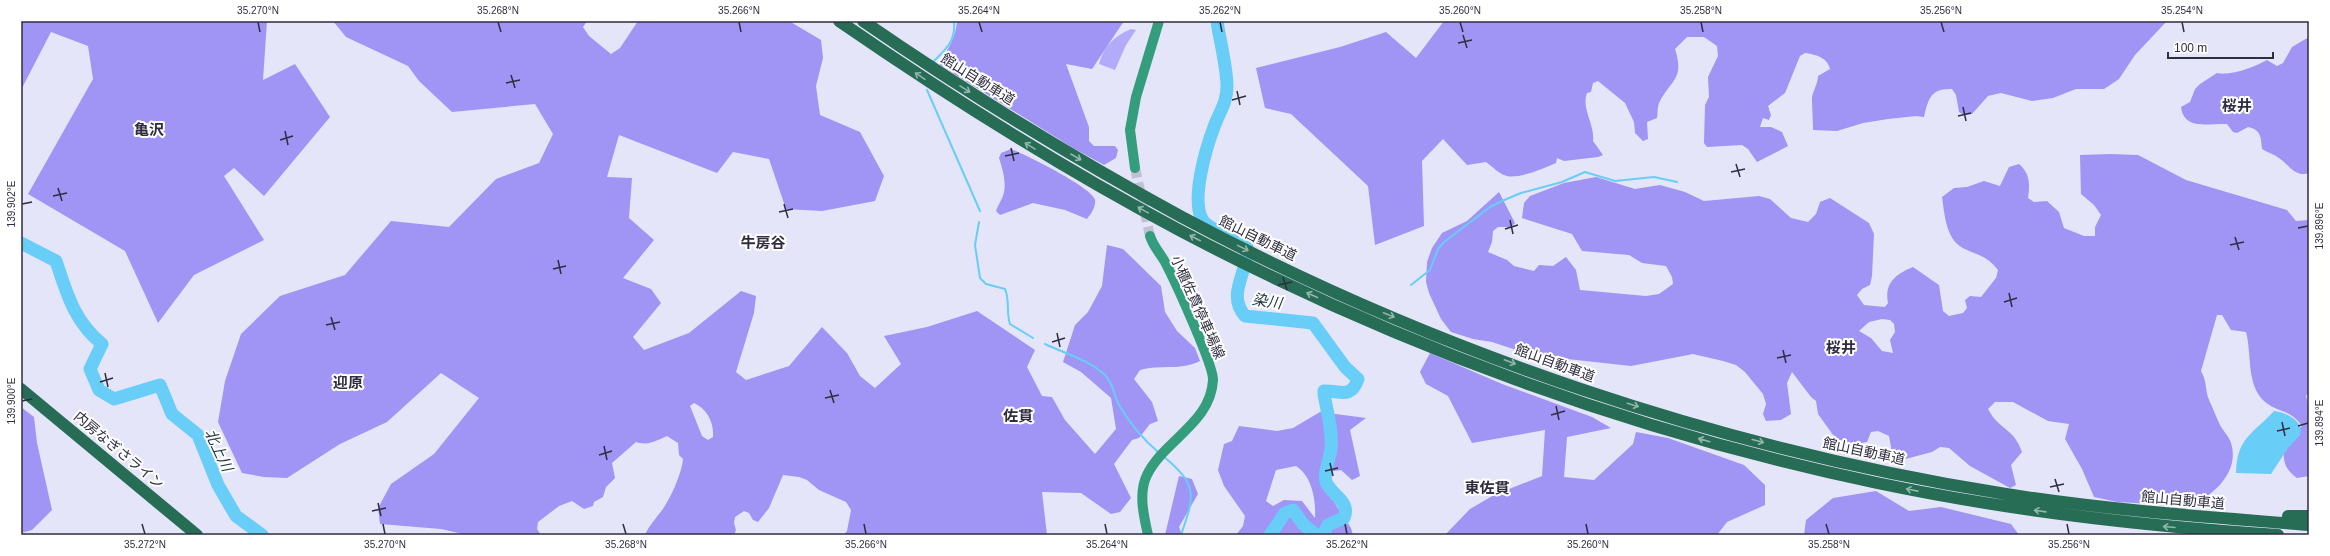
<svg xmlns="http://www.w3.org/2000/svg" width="2330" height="556" font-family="Arial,'Noto Sans JP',sans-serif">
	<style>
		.green { fill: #b2abf9 }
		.forest { fill: #a094f5; fill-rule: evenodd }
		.water { fill: #68cdf7 }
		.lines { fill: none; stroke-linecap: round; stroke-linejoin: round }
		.stream { stroke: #68cdf7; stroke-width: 2 }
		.river { stroke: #68cdf7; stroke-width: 13 }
		.secondary-tunnel { stroke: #c1c0d4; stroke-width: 10; stroke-dasharray: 10 5; stroke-linecap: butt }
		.secondary { stroke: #349d7b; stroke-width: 10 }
		.highway { stroke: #276d56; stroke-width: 12 }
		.oneway { stroke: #93b6aa }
		.ticks { fill: none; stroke: #2f2d40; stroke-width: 1.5 }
		.labels { text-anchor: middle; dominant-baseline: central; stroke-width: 4; stroke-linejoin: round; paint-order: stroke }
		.street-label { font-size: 14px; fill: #2f2d40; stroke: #fff }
		.neighbourhood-label { font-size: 15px; font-weight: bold; fill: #2f2d40; stroke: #fff }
		.water-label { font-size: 15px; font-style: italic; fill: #203741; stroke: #fff }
		.neatline { fill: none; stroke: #2f2d40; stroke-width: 1.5 }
		.ticks-label { font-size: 10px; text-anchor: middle; fill: #2f2d40 }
	</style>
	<rect width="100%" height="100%" fill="#e5e5f9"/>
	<path class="green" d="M1131,29L1136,30L1126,45L1115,70L1099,64C1104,46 1114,36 1131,29Z"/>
	<path class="forest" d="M21,21H267L263,80L295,64L330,117L264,196L234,168L224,176L264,240L194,275L158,323L125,251L28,194L93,79L88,46L51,32L21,90Z
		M333,21H587L583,27L589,36L611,54L620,48L638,21H789L821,40L823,58L816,86L820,115L860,132L884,176L875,201L822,211L786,209L769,159L733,152L717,173L619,135L607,177L632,178L629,218L654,240L623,278L651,289L661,303L633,337L644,350L689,333L741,291L756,296L754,313L736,372L746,380L789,366L822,327L847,353L860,376L875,388L901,364L884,336L927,327L977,311L1035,350L1027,367L1042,396L1052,397L1065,420L1095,454L1116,429L1111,398L1081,372L1063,362L1075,325L1088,312L1102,286L1107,245L1123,249L1161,286L1165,312L1177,331L1195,348L1200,361C1180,371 1162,364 1140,370L1134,379L1152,402L1158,421L1150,424L1139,438L1132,440L1114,464L1131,498L1120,512L1111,514L1081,493L1042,492L1047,535H844L847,531L851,510L846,502L819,490L807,480L799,477L783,475L769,508L758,522L753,520L749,513L744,511L735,517L734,523L736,530L734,535H645C649,526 653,522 659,514C669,503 682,473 683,459L679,455L678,443L667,436C655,441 649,446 636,442L612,463L615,478L606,487L603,497L594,502L593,506L584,509L572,501L559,506L538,522L537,529L541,535H467L441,529L380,524L378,508L391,484L434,454L479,398L441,373L387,422L340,444L287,478L264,477L242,473L218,422L225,381L241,334L280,296L345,275L391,221L449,227L496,179L539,163L553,134L535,104L452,112L419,81L408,66L346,37ZM694,403C707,409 714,422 713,437L708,440L702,436L690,406Z
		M957,21H1124L1092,69L1066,64L1089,127V141L1094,146H1115L1118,150L1116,158L1104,165L1073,148L940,65C946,50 956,39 957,21Z
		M1444,21H2167L2135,55L2119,79L2104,89H2076L2053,98L2032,101L2001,93L1988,96L1972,114L1964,115L1959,112L1956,95L1952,89C1931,88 1928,99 1924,117L1916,116L1888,119L1863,123L1837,131L1813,130C1813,118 1812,109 1812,98C1813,90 1818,84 1818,76L1830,69C1828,58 1815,54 1805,53L1800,56L1785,93L1768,106L1771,115L1769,120L1763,118L1760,127H1771L1782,132L1788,146L1757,162L1748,149L1742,145L1707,147L1704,143L1705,105L1709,97L1708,77L1718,56L1717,46L1704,37H1687L1675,49C1685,80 1670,80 1659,103C1657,109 1658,113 1657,118L1647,122L1648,139L1643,141L1635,133L1634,122L1625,103L1598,81L1593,83L1591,92L1587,93C1581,109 1595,124 1593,141L1603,155L1598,157L1564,161L1557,158L1556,163C1545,168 1519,179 1507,176C1499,174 1493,167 1486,162L1467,165L1443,139L1422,161L1424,226L1375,245L1368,186L1291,114L1265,108L1256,68L1340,47L1386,32L1416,58Z
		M2309,37V173C2296,178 2288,164 2279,158C2274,154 2268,153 2262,149C2261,137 2261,130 2248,127L2237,133L2233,132L2227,124C2210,123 2184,131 2181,107L2190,102L2195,89L2200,84L2217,73C2232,76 2254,67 2267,60L2277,66L2283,63L2292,47Z
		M1011,149C1024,154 1093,188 1095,200C1096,207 1091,214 1087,219L1065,210L1033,203L1000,215L996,211C998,205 1001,201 1003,196C1007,184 1003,170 999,158L1001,153Z
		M2110,154L2138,155L2186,180L2287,210L2296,221L2309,220V393L2306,396L2309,406V476L2297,478C2283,468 2283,459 2284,443L2302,426C2289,408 2277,413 2264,401C2246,384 2252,354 2246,332L2231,330L2222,315H2217L2201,371C2207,381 2205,390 2209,400C2213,408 2216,417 2220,425C2223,431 2229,436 2231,443C2240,472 2214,495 2190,506L2117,502L2094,497L2082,469L2065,439L2069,424L2048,421L2013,402H1995L1988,409C1999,430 2014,428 2022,452L2011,465L2016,485L2010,488L1970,466L1949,448L1940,447L1932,452L1898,461L1893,458L1889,436L1878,431L1871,432L1867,442L1856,444L1836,439L1818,414L1816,401L1811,397L1792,372L1787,383L1791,414L1781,420L1766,421L1763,414L1766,404L1763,394L1745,372L1736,365L1723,361L1693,354L1631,366L1531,355L1492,342L1473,339L1451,332L1441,319L1429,293L1426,282L1427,262L1432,248L1442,233L1467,221L1499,192L1515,223L1511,227H1498L1493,231L1492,242L1488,252L1507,260L1514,266L1534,271L1539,265L1553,266L1566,257L1576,270L1580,290L1646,296L1659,294L1673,284L1672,277L1666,266L1642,263L1629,255L1582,251L1572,234L1522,218L1524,203L1530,196L1564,183L1596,177L1635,189L1660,185L1685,192L1704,201L1759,196L1770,199L1791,218L1808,222L1816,214L1820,202L1830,198L1869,223L1874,234L1872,276L1870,285L1862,289L1857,295L1864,305L1885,307L1888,303C1884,283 1896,274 1913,267L1939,285L1943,311L1949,316L1963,313L1967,308L1965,300L1970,296L1981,297L1996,278L1998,270C1989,258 1981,256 1967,250C1946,242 1945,217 1942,197L1954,188L1967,187L1984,181L2000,186L2009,167L2019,164C2030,174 2030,183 2028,198L2034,202L2047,201L2059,212L2064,228L2084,236H2095V227L2101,215L2094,205L2081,194L2080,155ZM1882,319L1890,320L1894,324L1895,332L1890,340L1893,353L1882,351L1871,338L1859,331L1869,322Z
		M1430,353L1502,384L1592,417L1611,428L1567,437L1564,477L1594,480L1633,444L1636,432L1668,438L1744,465L1765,485V505L1727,522L1717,535H1445L1470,509L1494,495L1542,476L1545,430L1472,443L1448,396L1426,384L1420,372Z
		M21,407L34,417L37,443L52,510L32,530L21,533Z
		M1320,412L1366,418L1350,430L1360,476L1352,480L1341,470L1320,473L1321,482L1351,528L1353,535H1236L1243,526L1245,516L1224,486L1218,470L1224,444L1232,441L1239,426L1277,431L1293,428ZM1296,466C1312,476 1316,500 1315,518L1302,501L1284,500L1273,506L1266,501L1276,470Z
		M1179,476L1192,479L1198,494L1179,527L1182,535H1165Z
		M1876,491L1909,511L1941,507L2011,524L2019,535H1804L1806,520L1833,498Z"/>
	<path class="water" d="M2274,411C2285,412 2305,421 2300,435L2288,448L2271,474L2236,473C2237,437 2253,434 2274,411Z"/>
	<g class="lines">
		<path class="stream" d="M933,62C946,49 956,41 954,21
			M927,90L980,211
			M979,222L975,245L980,278L986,284L1005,289C1010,300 1006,313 1010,324L1033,338
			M1411,285L1430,270L1438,249L1444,242L1490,207L1502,201L1521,193L1562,182L1585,172L1615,181L1654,177L1677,182
			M1045,344C1064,353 1089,360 1105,375C1113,383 1114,395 1119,405C1129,422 1144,440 1158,452
			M1163,456C1198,485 1195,495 1181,535"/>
		<path class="river" d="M1217,21C1220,42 1227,67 1227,87C1227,103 1219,113 1214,127C1206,148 1191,199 1202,219C1210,234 1233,230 1245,239C1246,243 1248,248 1247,252C1246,275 1227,295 1245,316L1313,323L1345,367L1358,379C1351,400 1339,390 1324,391V394C1327,412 1333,431 1331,449C1330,458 1323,475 1326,482C1332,496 1351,501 1344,518L1328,525L1323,535
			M21,243L56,261C67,294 74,321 102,344L90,369L99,390L114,399L160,385L172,414L198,435L218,485L236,516L262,535
			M1270,535L1285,513L1293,510L1303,524L1316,535"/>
		<path class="secondary-tunnel" d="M1135,168L1150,236"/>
		<path class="secondary" d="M1135,168L1130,130L1136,97L1159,21
			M1148,535C1144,517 1138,493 1147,475C1164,440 1211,423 1213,380C1214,366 1174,279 1165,262C1160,253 1153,246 1150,236"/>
		<path class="highway" d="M839,21C948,96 1060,167 1177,229C1396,345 1634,432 1877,483C2009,511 2143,526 2278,535
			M863,21C966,92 1072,157 1182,217C1436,353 1722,449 2006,494C2107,510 2208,517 2309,525
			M21,389L197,535
			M2288,516H2309"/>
	</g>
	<defs><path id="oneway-shaft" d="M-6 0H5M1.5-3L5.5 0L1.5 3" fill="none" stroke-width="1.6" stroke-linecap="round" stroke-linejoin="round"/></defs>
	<g class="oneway">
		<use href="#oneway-shaft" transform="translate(920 76) rotate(-146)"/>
		<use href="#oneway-shaft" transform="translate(965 89) rotate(32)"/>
		<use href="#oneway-shaft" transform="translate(1030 146) rotate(-149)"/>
		<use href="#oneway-shaft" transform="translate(1076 157) rotate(30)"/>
		<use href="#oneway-shaft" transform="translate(1143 210) rotate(-151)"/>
		<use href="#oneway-shaft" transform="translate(1195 238) rotate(-153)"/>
		<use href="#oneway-shaft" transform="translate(1243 248) rotate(26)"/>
		<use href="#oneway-shaft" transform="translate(1312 295) rotate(-156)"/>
		<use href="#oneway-shaft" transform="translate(1389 315) rotate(22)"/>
		<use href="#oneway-shaft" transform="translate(1510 362) rotate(21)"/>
		<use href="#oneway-shaft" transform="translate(1633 405) rotate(17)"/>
		<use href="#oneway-shaft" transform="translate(1704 440) rotate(-164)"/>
		<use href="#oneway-shaft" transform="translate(1758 441) rotate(15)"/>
		<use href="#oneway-shaft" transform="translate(1912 490) rotate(-169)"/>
		<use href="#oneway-shaft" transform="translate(2040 511) rotate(-172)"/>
		<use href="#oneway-shaft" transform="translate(2169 527) rotate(-175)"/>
	</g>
	<path class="ticks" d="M258,22L260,32M498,22L501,32M739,22L741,32M979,22L982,32M1220,22L1222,32M1460,22L1463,32M1701,22L1703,32M1941,22L1944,32M2182,22L2184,32M1463,35L1467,48M1458,43L1472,40M511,75L515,88M506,83L520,80M1237,91L1240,105M1232,100L1246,96M1963,107L1966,121M1958,116L1971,113M285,131L288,145M280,140L293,136M1011,148L1014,161M1005,156L1019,153M1736,164L1740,177M1731,172L1745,169M58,188L62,201M53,196L67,193M22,204L32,202M784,204L788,218M779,212L793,209M1510,220L1513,234M2298,228L2308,226M1505,229L1518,225M2235,237L2239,250M2230,245L2244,242M558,260L561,274M553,269L566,266M1283,277L1287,290M1278,285L1292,282M2009,293L2012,307M2004,302L2017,298M331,317L335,330M326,325L340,322M1057,333L1060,347M1052,342L1065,338M1783,350L1786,363M1777,358L1791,355M105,373L108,387M100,382L113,378M830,390L834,403M825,398L839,395M22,401L32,399M1556,406L1559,420M1551,415L1565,411M2282,422L2285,436M2298,426L2308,423M2277,431L2290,428M604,446L607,460M599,455L612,451M1330,463L1333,476M1325,471L1338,468M2055,479L2059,492M2050,487L2064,484M378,503L381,516M372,511L386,508M142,524L145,534M383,524L385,534M623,524L626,534M864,524L866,534M1105,524L1107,534M1345,524L1347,534M1586,524L1588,534M1826,524L1829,534M2067,524L2069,534"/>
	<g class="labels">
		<g class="street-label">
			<text transform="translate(978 79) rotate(32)">館山自動車道</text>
			<text transform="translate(1258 238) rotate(26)">館山自動車道</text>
			<text transform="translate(1198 307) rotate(66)">小櫃佐貫停車場線</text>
			<text transform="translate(1555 363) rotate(20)">館山自動車道</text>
			<text transform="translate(119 450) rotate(40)">内房なぎさライン</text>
			<text transform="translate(1864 451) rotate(12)">館山自動車道</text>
			<text transform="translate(2183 500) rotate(5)">館山自動車道</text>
		</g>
		<g class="neighbourhood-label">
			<text x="2237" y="105">桜井</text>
			<text x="149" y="129">亀沢</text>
			<text x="763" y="242">牛房谷</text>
			<text x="1841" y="347">桜井</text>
			<text x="348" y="382">迎原</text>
			<text x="1018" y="415">佐貫</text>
			<text x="1487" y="487">東佐貫</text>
		</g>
		<g class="water-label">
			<text transform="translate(1267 301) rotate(8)">染川</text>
			<text transform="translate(219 450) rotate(65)">北上川</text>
		</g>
	</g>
	<rect width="2330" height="556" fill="none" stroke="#ffffff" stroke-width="44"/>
	<path d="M2168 52v6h105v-6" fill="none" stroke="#2f2d40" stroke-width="2"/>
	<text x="2174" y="52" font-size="12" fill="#2f2d40" stroke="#ffffff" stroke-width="3" paint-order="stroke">100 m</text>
	<rect x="22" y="22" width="2286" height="512" class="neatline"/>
	<g class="ticks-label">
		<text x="258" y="14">35.270°N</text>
		<text x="498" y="14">35.268°N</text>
		<text x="739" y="14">35.266°N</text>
		<text x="979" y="14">35.264°N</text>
		<text x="1220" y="14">35.262°N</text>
		<text x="1460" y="14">35.260°N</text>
		<text x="1701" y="14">35.258°N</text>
		<text x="1941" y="14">35.256°N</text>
		<text x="2182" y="14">35.254°N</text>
		<text transform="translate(11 204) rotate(-90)" y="4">139.902°E</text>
		<text transform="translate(2319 226) rotate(-90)" y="4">139.896°E</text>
		<text transform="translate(11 401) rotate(-90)" y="4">139.900°E</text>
		<text transform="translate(2319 423) rotate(-90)" y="4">139.894°E</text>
		<text x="145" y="548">35.272°N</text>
		<text x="385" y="548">35.270°N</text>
		<text x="626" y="548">35.268°N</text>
		<text x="866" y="548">35.266°N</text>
		<text x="1107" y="548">35.264°N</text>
		<text x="1347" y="548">35.262°N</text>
		<text x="1588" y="548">35.260°N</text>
		<text x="1829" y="548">35.258°N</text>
		<text x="2069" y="548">35.256°N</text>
	</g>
</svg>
